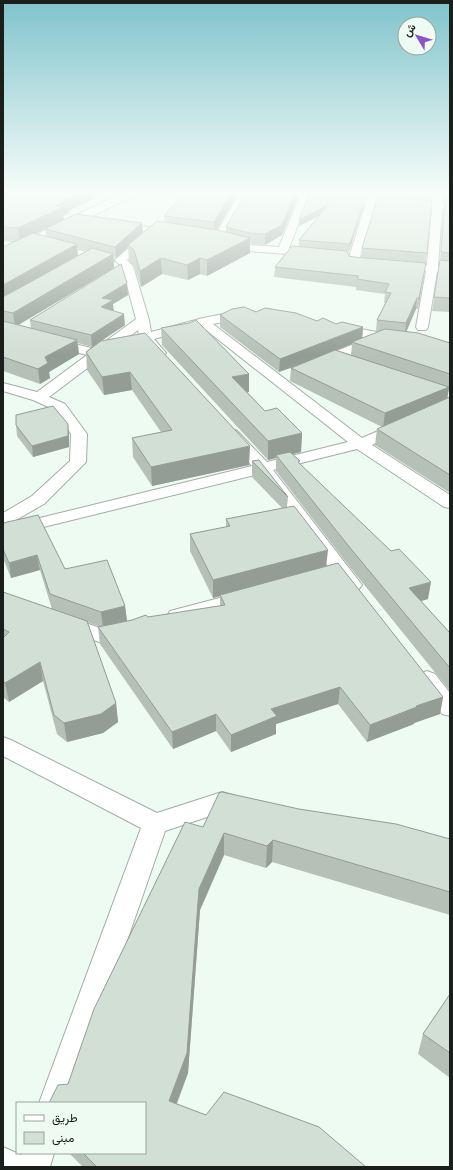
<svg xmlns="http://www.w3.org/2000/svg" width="453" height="1170" font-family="Inter,Vazirmatn,sans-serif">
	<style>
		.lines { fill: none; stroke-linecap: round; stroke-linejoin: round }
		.street-casing { stroke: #a2ada5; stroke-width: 2 }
		.primary-casing { stroke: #a2ada5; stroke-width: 2 }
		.street { fill: #fff; fill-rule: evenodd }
		.primary { fill: #fff; fill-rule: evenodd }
		.wall { fill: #b5c0b7; fill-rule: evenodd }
		.shaded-wall { fill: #939c95 }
		.building { fill: #d2dfd5; stroke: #939c95 }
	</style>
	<rect width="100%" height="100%" fill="#eefbf2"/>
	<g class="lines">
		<g class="street-casing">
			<path id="street" d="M240,192H311L310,194L368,198V192H378L377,199L432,203L431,192H441L442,203L450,204V210L442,209L438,266L450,267V273L437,272L428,327L426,330H418L416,327L426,271L400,269L394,266L400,263L427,265L432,209L376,204L359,260L373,261L379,264C374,270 352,269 347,263L366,204L308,199L289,248L317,251L318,253L317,255L313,256L249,251L221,244L220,243L199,240L198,238L203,235L215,236ZM248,194L299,198L279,247L249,245L224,239Z
				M117,223L155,228L160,231L127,260L133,266L149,320L151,332L203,318L245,310L249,311L251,314L249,317L213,324L362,438L399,422L404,424L407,427L404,430L372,445L450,495V508L444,507L357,449L273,470L359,581L362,585L359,589L352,591L345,589L259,474L3,537V527L252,466L227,437L224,434L227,431L232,429L237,431L267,462L348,442L201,326L154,339L166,353L164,356C151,359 139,341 138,330L114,348L119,351L117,354L102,357L49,397L65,404L87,434L86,462L44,504L9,524L3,525V513L32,496L70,461L71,434L55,410L33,400L3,391V383L37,392L87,355L3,334V326L95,349L136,319L122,267L115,260L146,233L113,228L112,226L113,224Z
				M3,241L24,243L29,246L24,249L3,247Z
				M53,243L112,259L114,261L108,264L49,248L48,246L49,244Z
				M338,325L394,335L399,336L400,339L399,342L394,343L380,340L379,344L324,366H314L312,363L314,360L369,338L333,332L332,329L333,326Z
				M246,591L253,593L256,597L253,601L177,622L170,621L167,616L170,611Z
				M66,616L103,629L124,623L131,625L134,630L131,635L102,643L59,628L56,623L59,618Z
				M427,671L435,674L450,693V716L442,714L416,679L419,674Z
				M3,737L11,740L157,813L222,792L246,799L249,806L246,813L237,816L222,812L165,831L71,1103H39L141,828L3,756Z
				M3,1147L21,1155L22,1153H54L50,1167H3Z"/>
		</g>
		<g class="primary-casing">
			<path id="primary" d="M124,192H138L137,194L3,260V251Z"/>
		</g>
		<use href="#street" class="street"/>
		<use href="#primary" class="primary"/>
	</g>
	<path class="wall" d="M3,192H108L68,211L69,213L63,216L64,220L35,234L46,237L45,229L142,223L143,233L165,222L164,216L185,192H239L217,230L226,232V227L246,192H297V199L282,235L265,245L250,244V253L207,276L200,274L188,280L162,274L141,287L134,266L129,260L128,247L116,258H114V268L18,325L31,328L30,320L127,283L128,295L113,304V311L125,325L92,347L78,343L79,354L49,372L50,378L40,384L3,371ZM3,240L17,241L4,247ZM77,248L87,251L78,256Z
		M312,192H367L366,196L312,193Z
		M379,192H432L427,253L424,273L418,309H416L406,331L450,343V390L449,389L447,398L450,397V493L375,445L377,429L382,427L290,381L291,368L279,372L220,327V315L256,312L336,324L363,327L362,338L379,332L376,331L377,320L385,303H384L385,294L356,290V287L274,277L275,267L299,247V240L319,216L299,226V220L364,205L349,251H347L349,256L354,257L361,258L362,248L379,196ZM352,344L351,355L335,350Z
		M442,192H450V312L432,311L440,263L443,211L445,202H443Z
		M161,328L249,374V392H247L265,411L302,433L301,452L292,454L300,464L428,599L421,601L450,633V691L349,566L276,471V458L268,460L162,345Z
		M101,341L249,465L152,486L133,457L132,438L161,432L132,390L104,395L87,370L86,352Z
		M16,425L69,435V447L33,457L17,436Z
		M252,461L288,497L287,507L327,566L443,697L440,714L414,723V724L367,742L338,704L276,724V734L231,752L216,731L173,749L100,644L98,627H101L87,622L116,703L118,722L103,733L67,742L57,734L43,681L9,702L3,697V592L52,609L40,570L11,578L3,558V523L65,569L125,606L127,621L220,606V596L213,598L190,551V534L226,527V519L282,508L252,477Z
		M299,809L450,839V915L272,862L266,868L224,855L200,910L188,1073L177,1104L206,1115L366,1167H83L69,1153H145L68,1084L203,827Z
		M450,994V1078L418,1054L423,1034Z"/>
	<path class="shaded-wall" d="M82,192H108L68,211L69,213L63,216L64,220L20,241L18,228L56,206L63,200Z
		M232,192H239L214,234V222Z
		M296,192H297V199L282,235L265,245V234Z
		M365,199L364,205L349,251L350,244Z
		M329,204L328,211L299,226V220Z
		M142,223L143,234L128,245V247L116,258L115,247Z
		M250,238V253L207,276V260Z
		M77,244L78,258L3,300V285Z
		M113,254L114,268L15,327L13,313Z
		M161,258L162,274L141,287L140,271Z
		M200,258V274L188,280L187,265Z
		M426,263L424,273L418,309L419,298Z
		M127,283L128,295L113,304L114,312L101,307L102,298Z
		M417,298L416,309L405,335L406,323Z
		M124,314L125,325L92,347L91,335Z
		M363,327L362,340L352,342V344L279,372L280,359Z
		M77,340L79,354L49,372L50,378L40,384L38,369L45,357Z
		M130,372L132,390L104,395L102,377Z
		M249,374V392L232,395V377Z
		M449,387L447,401L383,428L385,413Z
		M68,424L69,435V447L33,457L32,446Z
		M302,433L301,452L278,458L276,455V458L268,460V441Z
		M250,446L249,465L152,486L151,467Z
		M328,550L326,567L213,598V580Z
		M37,555L40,570L11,578L9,563Z
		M431,582L428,599L406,605L409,588Z
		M125,606L127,621L103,627L101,612Z
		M40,662L43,681L9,702L5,683Z
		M340,687L338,704L276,724V734L231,752V735L271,709Z
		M443,697L440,714L414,723V724L367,742L370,725L416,706Z
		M116,703L118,722L103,733L67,742L64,723Z
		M216,714V731L173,749L172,732Z
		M224,833V855L200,910L188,1073L170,1120L169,1101L199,889Z
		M273,840L272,862L266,868L267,846Z"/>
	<path class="building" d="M3,192H82L63,200L67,201L56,206L63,207L18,228L3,227Z
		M185,192H232L214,222L164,216Z
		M246,192H296L282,225L265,234L249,233L226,227Z
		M309,194L365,199L350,244L299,240L329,204L299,220Z
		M378,196L432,201L427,253L362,248Z
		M445,199H450V253L441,252Z
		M76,214L142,223L115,247L45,229Z
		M157,221L218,230L250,238L207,260L200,258L187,265L161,258L140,271L134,250L128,245Z
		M33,233L77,244L3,285V247Z
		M292,246L347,251L349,256L354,257L426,263L419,298H417L406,323L377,320L391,293L385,292L389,284L357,279L359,276L275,267Z
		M92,248L113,254L13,313L3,311V297Z
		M440,260L450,261V298L434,297Z
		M121,264L127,283L102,298L113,300L101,307L124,314L91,335L30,320Z
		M244,307L256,312L265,308L296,313L317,321L323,318L336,324L342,322L363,327L280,359L220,315L232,309Z
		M196,320L249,374L232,377L265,411L277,408L302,433L268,441L161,328L189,323Z
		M3,321L77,340L45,357L48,363L38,369L3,357Z
		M385,329L418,333L450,343V374L352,342Z
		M145,333L250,446L151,467L132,438L172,430L130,372L102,377L86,352L101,341Z
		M335,350L449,387L385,413L291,368Z
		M450,397V475L377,429Z
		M53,406L68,424V436L32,446L16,425V415Z
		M290,452L300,461L298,462L391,551L399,549L431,582L409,588L450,633V668L351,549L276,455Z
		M259,460L288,497L252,461Z
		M294,506L328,550L213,580L190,534L230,526L226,519Z
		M38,515L65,569L107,560L125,606L101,612L50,594L37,555L9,563L3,549V523Z
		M338,563L443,697L416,706L417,707L370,725L340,687L271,709L277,716L231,735L216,714L172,732L98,627L132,620L146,615L148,617L225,605L220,595Z
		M3,592L87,621L116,703L101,714L64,723L54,715L40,662L5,683L3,681V638L9,632L3,629Z
		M222,792L299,809L396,824L450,839V892L273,840L267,846L224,833L199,889L187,1053L169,1101L206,1115L224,1092L319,1127L366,1167H97L83,1153H145V1103H49L58,1085L68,1084L94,1009L185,822L203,827L219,793Z
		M450,994V1053L423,1034Z"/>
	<linearGradient id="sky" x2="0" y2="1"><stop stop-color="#7fc3cb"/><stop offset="0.54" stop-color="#f7fdf9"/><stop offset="1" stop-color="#f7fdf9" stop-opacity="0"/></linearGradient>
	<rect width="453" height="356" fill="url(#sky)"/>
	<rect width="453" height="1170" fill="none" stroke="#1b1f1c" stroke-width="8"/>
	<rect x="16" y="1102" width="130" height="52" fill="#eefbf2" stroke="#9aa39c"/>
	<rect x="24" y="1115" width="20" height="6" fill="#ffffff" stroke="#9aa39c"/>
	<text x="52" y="1122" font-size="12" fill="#1b1f1c">طريق</text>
	<rect x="24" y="1132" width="20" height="12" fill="#d2dfd5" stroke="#9aa39c"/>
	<text x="52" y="1142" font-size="12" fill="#1b1f1c">مبنى</text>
	<g transform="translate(417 36) rotate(308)"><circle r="19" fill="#eefbf2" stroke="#9aa39c"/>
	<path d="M0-3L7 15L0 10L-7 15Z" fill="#8c52c9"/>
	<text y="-6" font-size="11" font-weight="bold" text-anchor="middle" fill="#1b1f1c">ش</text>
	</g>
</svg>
